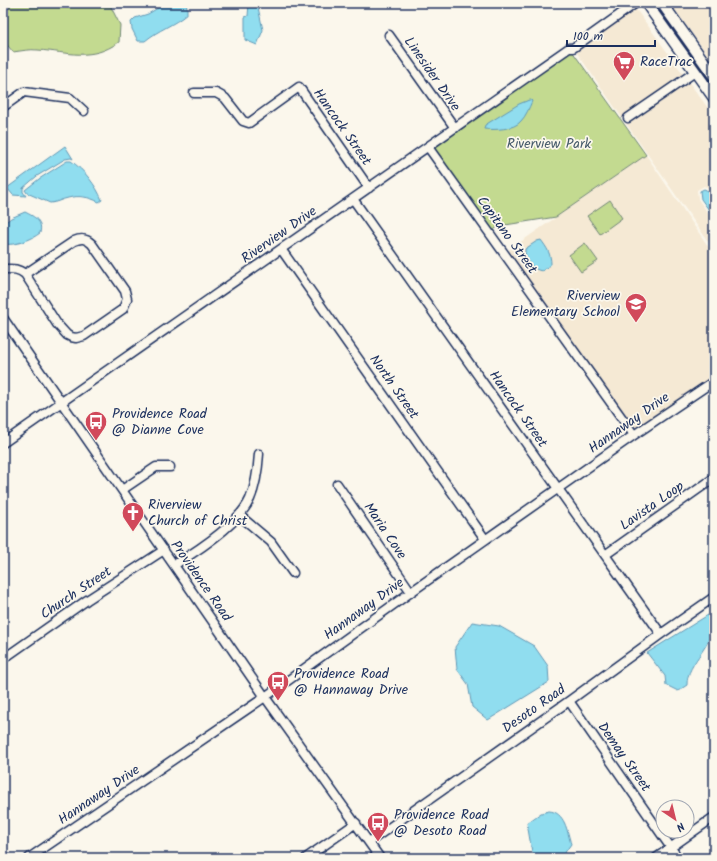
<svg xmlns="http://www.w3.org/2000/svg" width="717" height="861" font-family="Kalam,sans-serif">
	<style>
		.built { fill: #f5e9d4 }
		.green { fill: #c3da90; stroke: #6f8477 }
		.water { fill: #90ddef; stroke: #6197b5 }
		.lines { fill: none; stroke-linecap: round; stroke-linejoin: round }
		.minor-casing { stroke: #1b2f5e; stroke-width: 11 }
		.major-casing { stroke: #1b2f5e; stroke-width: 13 }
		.minor { stroke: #fbf7ec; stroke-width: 8 }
		.major { stroke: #fbf7ec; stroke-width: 10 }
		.labels { text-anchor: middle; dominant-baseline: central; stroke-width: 3.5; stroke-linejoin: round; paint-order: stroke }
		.poi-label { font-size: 14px; fill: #1b2f5e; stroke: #fbf7ec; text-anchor: start }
		.street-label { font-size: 14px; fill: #1b2f5e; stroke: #fbf7ec }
		.park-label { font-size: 14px; fill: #455a6a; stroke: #fbf7ec }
	</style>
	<rect width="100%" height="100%" fill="#fbf7ec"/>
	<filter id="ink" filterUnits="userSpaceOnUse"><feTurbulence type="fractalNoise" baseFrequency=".025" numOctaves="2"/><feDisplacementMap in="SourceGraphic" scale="8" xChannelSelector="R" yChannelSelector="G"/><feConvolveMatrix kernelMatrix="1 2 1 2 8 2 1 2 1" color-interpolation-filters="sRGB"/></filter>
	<g filter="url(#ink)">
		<path class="built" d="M670,3H714V64Z
			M635,8L684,75L624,117L628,122L688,81L714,116V195L710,189L704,186L697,190L698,199L714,222V250L575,50Z
			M646,155L714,255V376L634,431L506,252Z"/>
		<path class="green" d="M3,3H109L120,25L119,42C91,62 68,52 38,50C30,49 21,51 13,52L3,40Z
			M572,51L646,155L556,217L499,226L491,232L432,149Z
			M610,200L622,218L600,234L587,216Z
			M585,243L598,261L581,272L569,255Z"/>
		<path class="water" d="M166,3H185L187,7V14C174,25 158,30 145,41H138L132,29L131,22L135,18L148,14Z
			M249,3H257L263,30L257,45L245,40V17L248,16Z
			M529,100H531L532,101C529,108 526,116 521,121C514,130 494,130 484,129L485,125L519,104Z
			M65,146L73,159L71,158L65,159L37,176L23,188V192L26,196L13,195L7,188Z
			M67,161H71C84,170 96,185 102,200L99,202C89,197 79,195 68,198C62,199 56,203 50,203L27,193L25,190L39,179Z
			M704,189C716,193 714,207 714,217L701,199L700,191Z
			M25,212C35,217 43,221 40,233C31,240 15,246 3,244V224L11,218Z
			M541,240C547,248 551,254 551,264L542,271C532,270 524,258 525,249L537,241Z
			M708,615L713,617C717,645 686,662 687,685L678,691L666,685L665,676L647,653Z
			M472,622L499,626L534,646L548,666L549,682L488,720L472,707L468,684L457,669L455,647Z
			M549,811C565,812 567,831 571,844L561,858H540L532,852L527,823L541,813Z"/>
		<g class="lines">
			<g class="minor-casing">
				<path id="minor" d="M389,35L455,128
					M194,93H216L225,98L243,121L249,123L299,87L369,188
					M3,107L24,92L70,98L84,111
					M628,118L695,72
					M428,147L634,435
					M353,199L661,634
					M281,249L485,539
					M3,269C12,269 17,268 25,274L57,324L67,335L71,337L76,338L84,336L123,309L127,299L125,291L92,244C86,238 81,238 74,241L25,274
					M3,318L265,697L380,858
					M3,443L569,48H573L636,3
					M337,484L411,592
					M122,490L156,467H170
					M239,515L271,542L293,573
					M605,555L714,478
					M174,565C197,551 239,524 250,499C256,485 258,469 259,454
					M3,659L87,600L164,550
					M569,701L678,858
					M369,842L569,701L661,634L714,597
					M29,858L265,697L411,592L634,435L714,381
					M306,858L356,823
					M656,858L714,817"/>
			</g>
			<g class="major-casing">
				<path id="major" d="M646,3L714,98
					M662,3L714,76"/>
			</g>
			<use href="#minor" class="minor"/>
			<use href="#major" class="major"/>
		</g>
	</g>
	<defs>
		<g id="supermarket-pin" transform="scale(1.15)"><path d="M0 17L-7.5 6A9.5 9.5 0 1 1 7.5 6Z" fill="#d1495b" stroke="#fbf7ec"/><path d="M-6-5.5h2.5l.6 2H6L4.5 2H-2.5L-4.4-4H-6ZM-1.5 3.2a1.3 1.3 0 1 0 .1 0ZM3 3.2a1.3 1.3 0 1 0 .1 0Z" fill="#fff"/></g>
		<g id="school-pin" transform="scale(1.15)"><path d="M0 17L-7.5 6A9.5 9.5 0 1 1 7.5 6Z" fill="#d1495b" stroke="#fbf7ec"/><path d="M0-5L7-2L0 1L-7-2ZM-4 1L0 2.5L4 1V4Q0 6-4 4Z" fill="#fff"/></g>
		<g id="bus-pin" transform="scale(1.15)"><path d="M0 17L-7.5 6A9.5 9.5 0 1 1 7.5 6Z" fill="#d1495b" stroke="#fbf7ec"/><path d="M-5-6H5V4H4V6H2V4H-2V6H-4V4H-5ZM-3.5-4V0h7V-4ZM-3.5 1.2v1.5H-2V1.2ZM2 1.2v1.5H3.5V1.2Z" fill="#fff"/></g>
		<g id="church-pin" transform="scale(1.15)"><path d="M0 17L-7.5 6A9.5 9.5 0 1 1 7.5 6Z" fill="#d1495b" stroke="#fbf7ec"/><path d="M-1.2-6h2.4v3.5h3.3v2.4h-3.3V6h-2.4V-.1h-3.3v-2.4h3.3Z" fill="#fff"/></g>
	</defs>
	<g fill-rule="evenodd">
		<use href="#supermarket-pin" x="624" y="62"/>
		<use href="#school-pin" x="636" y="304"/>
		<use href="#bus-pin" x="96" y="422"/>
		<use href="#church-pin" x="133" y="513"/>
		<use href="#bus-pin" x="278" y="682"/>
		<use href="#bus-pin" x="378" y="823"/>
	</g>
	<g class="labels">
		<g class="poi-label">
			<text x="640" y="62">RaceTrac</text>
			<text x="620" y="296" text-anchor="end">Riverview<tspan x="620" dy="16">Elementary School</tspan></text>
			<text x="112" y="414">Providence Road<tspan x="112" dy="16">@ Dianne Cove</tspan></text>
			<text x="148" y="505">Riverview<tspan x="148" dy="16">Church of Christ</tspan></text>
			<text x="294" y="674">Providence Road<tspan x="294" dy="16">@ Hannaway Drive</tspan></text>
			<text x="394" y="815">Providence Road<tspan x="394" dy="16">@ Desoto Road</tspan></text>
		</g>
		<g class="street-label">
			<text transform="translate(432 74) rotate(55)">Linesider Drive</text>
			<text transform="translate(342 127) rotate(55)">Hancock Street</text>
			<text transform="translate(279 235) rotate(-35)">Riverview Drive</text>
			<text transform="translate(507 235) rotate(54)">Capitano Street</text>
			<text transform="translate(394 387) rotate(55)">North Street</text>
			<text transform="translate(518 409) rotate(55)">Hancock Street</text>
			<text transform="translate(629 423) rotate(-35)">Hannaway Drive</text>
			<text transform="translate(652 506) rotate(-35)">Lavista Loop</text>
			<text transform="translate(385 531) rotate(56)">Maria Cove</text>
			<text transform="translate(201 581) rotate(55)">Providence Road</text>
			<text transform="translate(76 593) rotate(-34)">Church Street</text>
			<text transform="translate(364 609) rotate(-36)">Hannaway Drive</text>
			<text transform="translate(534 709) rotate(-35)">Desoto Road</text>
			<text transform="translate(624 757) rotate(55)">Demay Street</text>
			<text transform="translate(99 795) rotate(-34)">Hannaway Drive</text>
		</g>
		<g class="park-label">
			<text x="549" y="144">Riverview Park</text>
		</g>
	</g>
	<rect width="717" height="861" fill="none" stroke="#fbf7ec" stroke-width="16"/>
	<rect x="8" y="8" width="701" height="845" fill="none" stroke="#1b2f5e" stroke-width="1.5" filter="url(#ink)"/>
	<g transform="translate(675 819) rotate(145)"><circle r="19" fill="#fbf7ec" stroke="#a1a7b3"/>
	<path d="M0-3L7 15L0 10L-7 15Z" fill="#d1495b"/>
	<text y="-6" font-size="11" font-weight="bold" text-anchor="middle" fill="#1b2f5e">N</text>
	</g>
	<path d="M567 40v6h88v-6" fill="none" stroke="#1b2f5e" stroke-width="2"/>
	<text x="573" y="40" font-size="12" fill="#1b2f5e" stroke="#fbf7ec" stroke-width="3" paint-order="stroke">100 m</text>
</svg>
